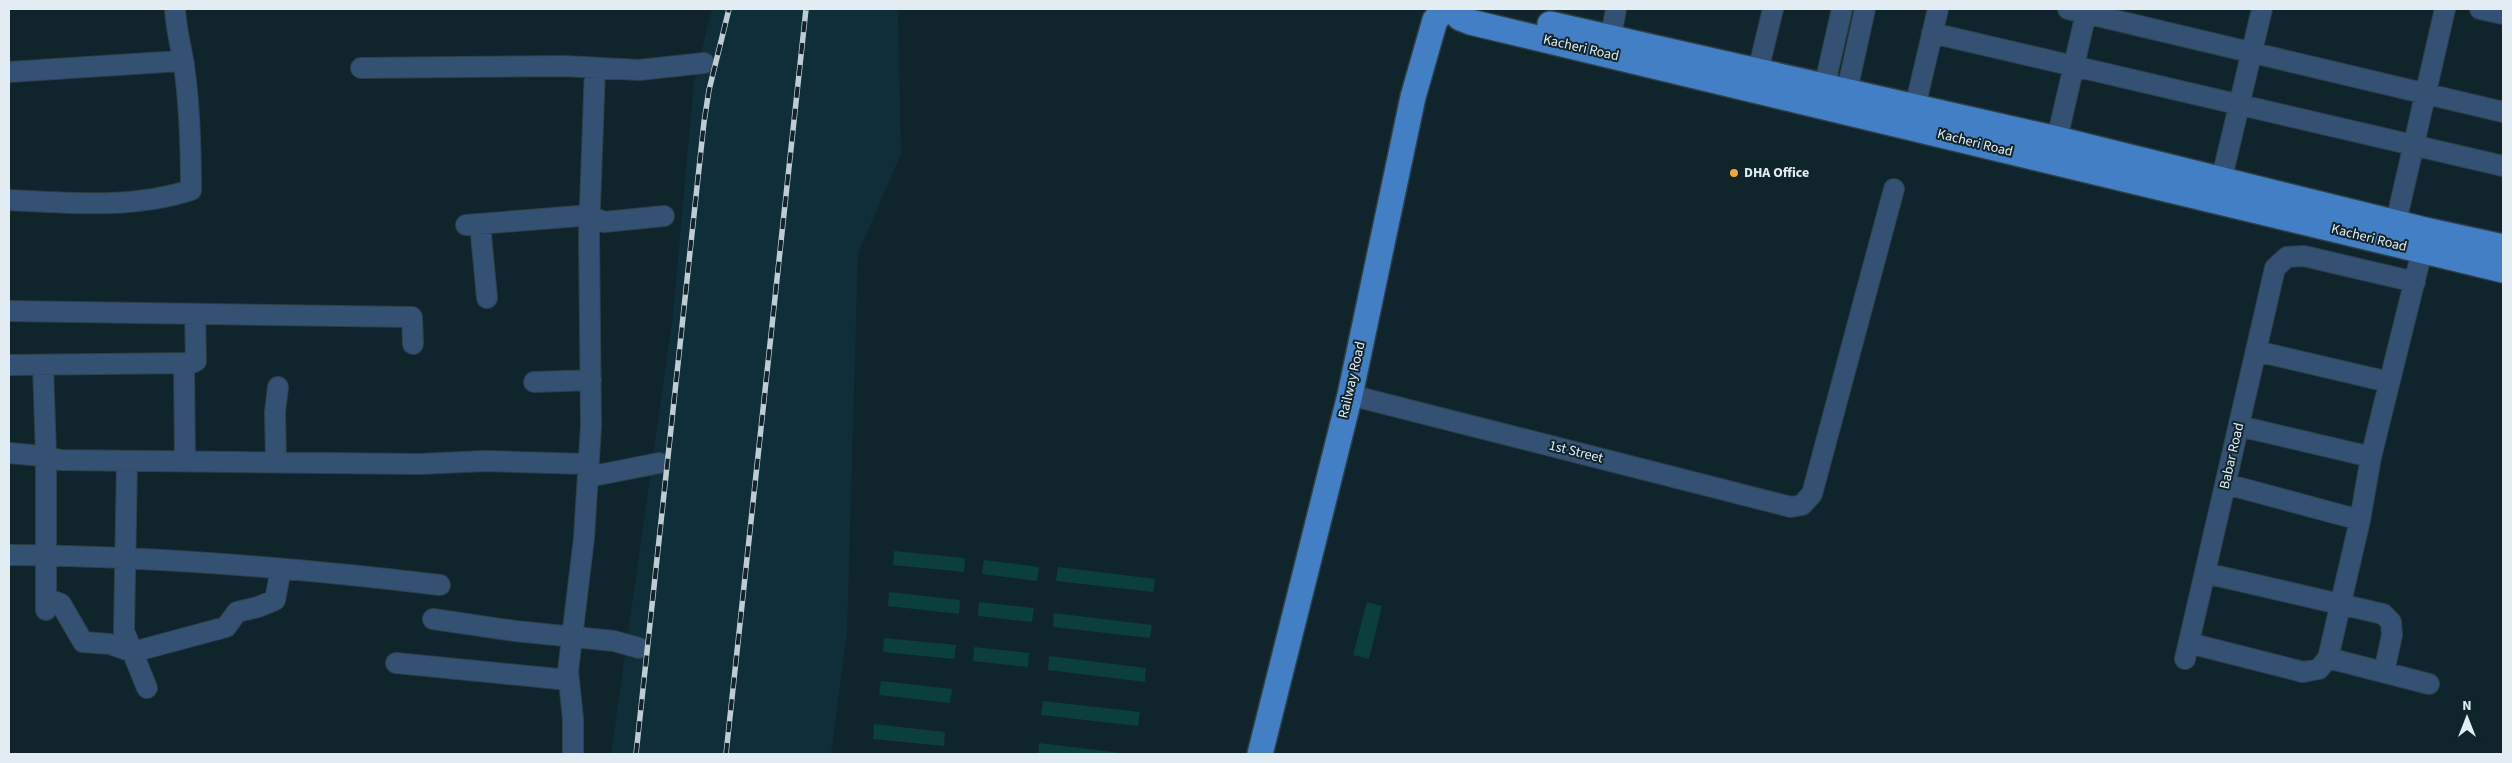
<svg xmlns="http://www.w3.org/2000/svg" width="2512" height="763" font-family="'Source Sans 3',sans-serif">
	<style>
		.built { fill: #102e38 }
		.building { fill: #0a3f3e }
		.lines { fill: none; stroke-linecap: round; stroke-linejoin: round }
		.minor-casing { stroke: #2d4048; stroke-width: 22 }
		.major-casing { stroke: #2d4048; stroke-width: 28 }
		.minor { stroke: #345173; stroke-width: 20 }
		.major { stroke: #427fc5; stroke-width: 25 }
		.rail-casing { stroke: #bfcdd2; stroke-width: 5.5 }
		.rail { stroke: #10242c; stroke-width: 4; stroke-dasharray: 11; stroke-linecap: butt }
		.poi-dot { fill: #efa73e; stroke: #10242c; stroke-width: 2 }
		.labels { text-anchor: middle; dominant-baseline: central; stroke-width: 4; stroke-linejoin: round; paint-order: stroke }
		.street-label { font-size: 14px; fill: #e1edf2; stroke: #10242c }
		.poi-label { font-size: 14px; font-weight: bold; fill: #e1edf2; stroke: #10242c; text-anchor: start }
	</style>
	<rect width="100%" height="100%" fill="#10242c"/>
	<path class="built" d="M712,9H898L901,154L858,253L847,632L831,754H611L673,314L694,81Z"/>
	<path class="building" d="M894,551L965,558L964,572L893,565Z
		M984,560L1039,567L1037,581L982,574Z
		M1058,567L1155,579L1153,592L1056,581Z
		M889,592L960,600L959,614L888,606Z
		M979,602L1034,608L1032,622L978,616Z
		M1367,602L1382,606L1369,659L1353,655Z
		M1054,613L1152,625L1150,638L1053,627Z
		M884,638L956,645L954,659L883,652Z
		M974,647L1029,653L1028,667L973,661Z
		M1049,656L1146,668L1145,682L1048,670Z
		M881,681L952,689L950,703L879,695Z
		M1043,701L1140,712L1138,726L1041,715Z
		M874,724L945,732L944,746L873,739Z
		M1039,743L1121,753V754H1038Z"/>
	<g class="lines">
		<g class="minor-casing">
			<path id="minor" d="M2068,9L2503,112
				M2480,9L2503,14
				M1932,33L2503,166
				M1611,36L1616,9
				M361,68L564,66L639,70L704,63
				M1758,71L1773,9
				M9,72L180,61L184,64
				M1821,101L1842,9
				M1844,104L1865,9
				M1915,107L1938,9
				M2057,139L2087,9
				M2218,194L2262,9
				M9,200C70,203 133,209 191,190C191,149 190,107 184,66C181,46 176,29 175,9
				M2396,222L2445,9
				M480,224L487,298
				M466,225L579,216H590L604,222L664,216
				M9,311L412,317L413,344
				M2256,351L2389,382
				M184,363L185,461
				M9,365L192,363L196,361L195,314
				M43,365L46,457V610
				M534,382L591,380
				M1350,395L1791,507L1802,505L1812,494L1894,189
				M2239,426L2371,457
				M9,453L42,456L60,460L419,464L485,461L588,464
				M127,461L124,631L147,688
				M276,461L275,412L278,387
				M588,477L659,463
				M2226,484L2360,520
				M9,555C152,556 297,568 440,585
				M2205,573L2383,614L2391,622L2392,635L2384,672
				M46,598L61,604L83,642L110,644L133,652L226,627L237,612L258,607L275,600L281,569
				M433,619L515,631L614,641L639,648
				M2189,643L2303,672L2319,669L2328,658L2360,520L2371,457L2422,251
				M2328,658L2429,684
				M2185,659L2275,268L2287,257L2304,256L2415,282
				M396,663L569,680
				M573,754V719L568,671L584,538L591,426L589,233L595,68"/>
		</g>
		<g class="major-casing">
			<path id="major" d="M1451,9L1460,18L1470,22L2503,270
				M1550,24L2057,139L2425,230L2503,247
				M1260,754L1350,395L1413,97L1435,20L1446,9"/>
		</g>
		<use href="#minor" class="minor"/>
		<use href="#major" class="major"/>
		<g class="rail-casing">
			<path id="rail" d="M636,754L704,122L709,90L729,9
				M726,754L806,9"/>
		</g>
		<use href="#rail" class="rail"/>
	</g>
	<circle class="poi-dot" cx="1734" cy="173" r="5"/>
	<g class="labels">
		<g class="street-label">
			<text transform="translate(1581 48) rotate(13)">Kacheri Road</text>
			<text transform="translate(1975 143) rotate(14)">Kacheri Road</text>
			<text transform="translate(2369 238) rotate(14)">Kacheri Road</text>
			<text transform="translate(1352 380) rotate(-77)">Railway Road</text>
			<text transform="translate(1576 452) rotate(14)">1st Street</text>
			<text transform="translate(2232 456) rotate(-77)">Babar Road</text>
		</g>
		<g class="poi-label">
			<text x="1744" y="173">DHA Office</text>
		</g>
	</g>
	<rect width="2512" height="763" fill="none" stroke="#e1edf2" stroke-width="20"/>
	<g transform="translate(2467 718)" stroke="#10242c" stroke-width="4" paint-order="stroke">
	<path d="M0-4L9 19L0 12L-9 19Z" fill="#e1edf2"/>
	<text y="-8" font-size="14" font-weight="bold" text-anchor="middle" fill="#e1edf2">N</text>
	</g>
</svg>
